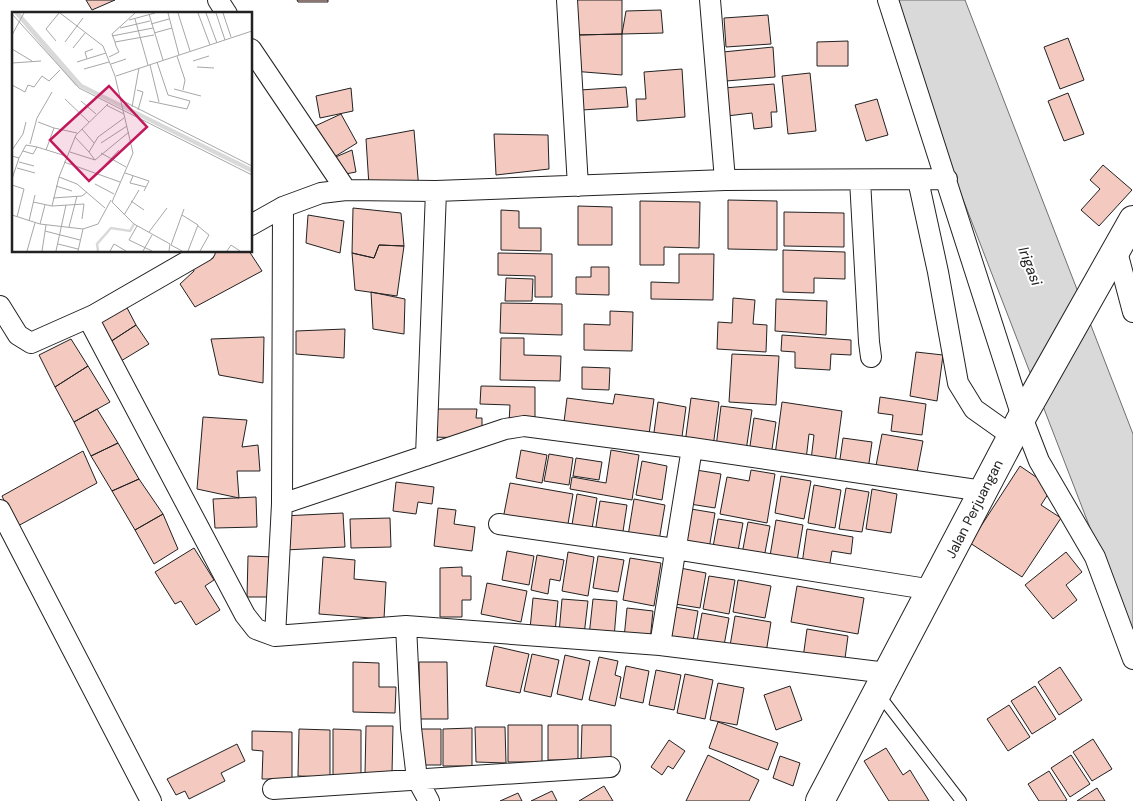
<svg xmlns="http://www.w3.org/2000/svg" width="1133" height="801" font-family="'DM Sans',sans-serif">
	<style>
		.water { fill: #d9d9d9; stroke: #6f6f6f }
		.building { fill: #f3c9c0; stroke: #222 }
		.lines { fill: none; stroke-linecap: round; stroke-linejoin: round }
		.lane-casing { stroke: #222; stroke-width: 12 }
		.street-casing { stroke: #222; stroke-width: 22 }
		.secondary-casing { stroke: #222; stroke-width: 30 }
		.lane { stroke: #fff; stroke-width: 10 }
		.street { stroke: #fff; stroke-width: 20 }
		.secondary { stroke: #fff; stroke-width: 28 }
		.labels { text-anchor: middle; dominant-baseline: central; stroke-width: 4; stroke-linejoin: round; paint-order: stroke }
		.street-label { font-size: 14px; fill: #222; stroke: #fff }
		.water-label { font-size: 15px; font-style: italic; fill: #222; stroke: #fff }
		.inset-river { fill: none; stroke: #d9d9d9; stroke-width: 2.5 }
		.inset-road { fill: none; stroke: #a7a7a7; stroke-width: 1 }
		.view { fill: #c2185b; fill-opacity: 0.15; stroke: #c2185b; stroke-width: 2.5 }
		.inset-edge { fill: none; stroke: #222; stroke-width: 2.5 }
	</style>
	<rect width="100%" height="100%" fill="#fff"/>
	<path class="water" d="M886,0H965L1133,434V639Z"/>
	<path class="building" d="M86,0H115L92,10Z
		M297,0H328V2H298Z
		M571,0H622V34L577,35Z
		M661,10L663,33L622,34L626,11Z
		M768,15L771,44L726,47L724,18Z
		M622,34V75L572,71L577,35Z
		M1068,38L1084,80L1060,89L1044,47Z
		M848,41V66H817V42Z
		M773,47L775,77L726,81L723,52Z
		M682,69L685,117L637,121L636,99H646L644,72Z
		M810,73L816,131L788,134L782,76Z
		M774,84L777,112H771L772,127L754,129L752,113L727,116L724,88Z
		M626,87L628,107L582,110L580,90Z
		M351,88L353,111L320,118L316,96Z
		M1068,93L1084,134L1064,141L1048,101Z
		M877,99L888,135L866,141L855,105Z
		M341,114L357,143L331,159L313,127Z
		M414,130L419,190L369,186L366,139Z
		M494,134L548,135L549,169L496,175Z
		M352,150L356,172L340,175L331,159Z
		M1103,165L1132,190L1099,226L1081,210L1100,189L1090,180Z
		M728,200L777,201V250L728,249Z
		M640,201L700,202L699,248L664,247V265H640Z
		M578,206L612,207V245H578Z
		M353,208L401,213L404,246L379,245L374,258L352,253Z
		M501,210L519,211V228H541V251L501,250Z
		M784,212L844,213V247L784,246Z
		M308,215L344,221L340,253L306,243Z
		M379,245L404,246L397,296L355,290L352,253L374,258Z
		M783,250L845,252V279L814,278V293L783,292Z
		M205,251H249L262,271L195,307L180,284L194,271L191,260Z
		M498,253L552,254V297H535V276L498,275Z
		M679,254H714L713,300L651,299V282L679,283Z
		M591,267H609V295L576,294V277H591Z
		M506,278L533,279L532,301H505Z
		M371,292L405,299L404,334L373,329Z
		M733,298L755,300L753,324L767,325L766,352L717,349L718,322L732,323Z
		M776,299L827,301L826,335L775,331Z
		M124,302L136,325L110,342L94,315Z
		M501,303L562,304V335L500,333Z
		M610,311L633,312L632,351L584,350V324L610,325Z
		M136,325L149,344L121,361L110,342Z
		M345,329L344,358L296,354V331Z
		M782,335L851,340V355L831,354L830,370L795,368V352L781,351Z
		M264,337L263,383L219,375L211,339Z
		M501,338H524V355L561,356L560,381L500,380Z
		M71,339L88,366L55,387L39,355Z
		M916,352L943,355L937,401L910,396Z
		M732,354L779,356L776,405L729,402Z
		M88,366L110,402L74,422L55,387Z
		M582,367L610,368L609,390L582,389Z
		M481,386L535,387V424L509,423L510,405L480,404Z
		M615,394L654,399L649,434L564,422L567,398L613,404Z
		M880,397L926,404L922,435L891,431L893,415L878,413Z
		M691,398L719,402L713,447L685,443Z
		M658,402L686,407L681,444L653,440Z
		M782,402L842,411L835,463L811,460L814,435L809,434L806,460L775,455Z
		M721,406L752,410L746,451L716,447Z
		M97,409L118,443L91,456L74,422Z
		M430,409H477L476,418H482V435L476,438L429,437Z
		M203,417L247,420L242,447L258,445L260,471H237L239,498L197,489Z
		M754,418L776,422L771,456L749,453Z
		M882,434L923,441L917,472L901,468L900,476L875,471Z
		M843,438L872,442L868,470L839,466Z
		M118,443L139,479L112,491L91,456Z
		M521,450L547,455L542,483L516,478Z
		M611,450L639,455L632,500L570,489L572,477L606,483Z
		M83,451L97,483L16,527L2,496Z
		M549,454L573,458L569,485L544,481Z
		M576,458L602,462L599,480L573,476Z
		M642,461L667,466L662,500L636,495Z
		M1020,466L1052,488L1041,505L1061,518L1022,577L970,543Z
		M696,470L721,474L715,508L690,504Z
		M751,470L775,474L767,523L720,514L727,477L749,481Z
		M781,476L811,481L804,519L775,513Z
		M139,479L163,514L135,530L112,491Z
		M396,482L434,487L432,504L418,502L416,514L393,511Z
		M510,483L573,494L567,530L503,519Z
		M814,485L841,490L835,528L808,523Z
		M846,488L869,492L862,532L839,529Z
		M872,489L897,494L891,533L866,529Z
		M577,494L597,498L591,535L571,531Z
		M256,497L257,527L215,528L213,499Z
		M634,499L665,505L659,541L628,536Z
		M600,501L627,505L622,538L595,533Z
		M438,508L456,510L454,524L475,527L472,551L434,546Z
		M685,508L715,513L709,549L679,544Z
		M343,513L345,547L285,550L283,516Z
		M163,514L178,549L154,564L135,530Z
		M390,518L391,547L351,548L350,519Z
		M718,519L743,523L738,551L713,547Z
		M776,520L803,525L797,561L770,556Z
		M748,522L770,526L764,558L742,554Z
		M807,529L853,537L851,554L832,551L829,569L802,564Z
		M194,548L214,580L205,586L220,610L196,625L181,601L175,604L155,572Z
		M507,551L534,556L529,585L502,580Z
		M568,552L594,557L588,596L562,591Z
		M1066,552L1082,572L1066,585L1077,600L1053,619L1025,585Z
		M537,555L564,560L560,581L550,579L548,594L531,590Z
		M248,556L274,557L273,597H247Z
		M598,556L624,560L618,592L593,588Z
		M323,557L355,560L354,579L386,582L384,619L319,614Z
		M630,558L661,563L654,606L623,600Z
		M462,567V576H471V600H462V617H440V568Z
		M675,567L706,573L700,608L669,603Z
		M709,576L735,580L729,614L703,609Z
		M738,580L771,586L765,618L733,612Z
		M487,583L527,591L521,622L481,614Z
		M797,586L864,598L858,634L791,622Z
		M533,598L558,601L555,632L530,629Z
		M562,599L588,601L584,635L559,633Z
		M593,599L617,601L614,638L589,636Z
		M669,606L698,611L692,647L663,642Z
		M627,608L653,611L650,641L624,638Z
		M702,613L729,618L723,651L696,647Z
		M735,616L771,622L766,653L730,646Z
		M807,629L848,636L844,666L803,658Z
		M494,646L529,654L520,693L486,686Z
		M532,654L559,660L551,697L524,691Z
		M565,655L590,661L582,700L557,694Z
		M599,657L618,661L615,675L621,677L615,706L589,700Z
		M353,662L379,663V687H396L395,713L353,712Z
		M419,662H447L448,719H420Z
		M626,666L649,671L643,703L620,698Z
		M1060,667L1082,700L1059,715L1038,682Z
		M656,670L681,675L674,710L649,705Z
		M685,674L713,680L705,719L677,713Z
		M718,683L744,688L737,725L710,720Z
		M790,686L802,720L776,730L764,695Z
		M1035,686L1056,719L1032,734L1011,701Z
		M1009,705L1030,737L1008,751L987,719Z
		M718,722L778,743L768,770L709,748Z
		M508,725H542V762H508Z
		M548,725H578V760H548Z
		M582,725H611V759H581Z
		M366,726H393L392,774H365Z
		M475,727H505L506,763L476,762Z
		M472,728V766H443V729Z
		M299,729L330,730V777L298,776Z
		M333,729L361,730V780L333,779Z
		M416,729H441V765H417Z
		M252,731L292,732V779H262L263,751L252,750Z
		M1093,739L1112,769L1092,781L1073,752Z
		M669,740L685,751L673,769L668,766L662,775L651,767Z
		M237,744L245,761L221,773L225,781L189,799L185,791L176,795L167,779Z
		M886,748L903,775L910,770L929,801H889L864,761Z
		M708,755L759,780L749,801H686Z
		M1071,755L1090,784L1070,797L1051,768Z
		M780,756L800,763L793,786L773,778Z
		M1049,771L1067,800L1065,801H1039L1028,784Z
		M604,786L613,801H579Z
		M1097,788L1105,801H1077Z
		M552,791L557,801H531Z
		M518,793L522,801H500Z"/>
	<g class="lines">
		<g class="lane-casing">
			<path id="lane" d="M878,693L961,801"/>
		</g>
		<g class="street-casing">
			<path id="street" d="M218,0L227,14
				M567,0L578,186
				M710,0L725,180
				M888,0L1022,417L1039,461L1095,557L1133,659
				M251,49L346,190
				M860,180L869,342L871,357
				M918,180L938,272L958,383L974,409L1012,436
				M283,207L282,504L505,429L524,426L692,448L983,491
				M251,225L283,207L321,193L346,190L436,191L725,180L947,179
				M1116,248L1133,312
				M0,306L18,335L31,343L94,315L205,251
				M88,318L245,615L256,629L275,636
				M426,456L436,191
				M282,504L275,636L406,626L660,645L887,673
				M0,510L151,801
				M499,524L675,549L933,590
				M406,626L411,728L417,779L429,801
				M660,645L692,448
				M273,789L610,767"/>
		</g>
		<g class="secondary-casing">
			<path id="secondary" d="M820,801L1022,417L1133,220"/>
		</g>
		<use href="#lane" class="lane"/>
		<use href="#street" class="street"/>
		<use href="#secondary" class="secondary"/>
	</g>
	<g class="labels">
		<g class="street-label">
			<text transform="translate(974 509) rotate(-63)">Jalan Perjuangan</text>
		</g>
		<g class="water-label">
			<text transform="translate(1030 266) rotate(69)">Irigasi</text>
		</g>
	</g>
	<g transform="translate(12 12)">
		<rect width="240" height="240" fill="#fff"/>
		<path d="M2,1H8L70,72L240,156V161L63,73Z" fill="#d9d9d9"/>
		<path class="inset-river" d="M86,239L85,232L99,216L118,219L122,212"/>
		<path class="inset-road" d="M48,1L91,34L103,64L121,141L100,190L122,212L158,232L157,239M156,1L167,43M166,1L178,39M186,1L198,33M194,1L205,31M204,1L213,28M211,1L219,25M0,2L67,76L240,163M137,2L151,48M123,7L136,53M117,8L143,1M139,12L157,7M108,16L138,9M142,21L160,16M0,23L12,1M100,24L141,16M44,29L34,17L47,1M53,30L71,6M103,30L100,22L123,1M104,34L103,30L142,23M61,36L73,21M0,37L20,49M165,44L173,68L171,78M97,45L107,40L104,34M75,47L73,40L81,37M181,49L197,44M65,50L94,41M0,51L29,49M99,52L114,47M138,53L147,90M185,55L202,56M72,57L97,50M104,64L240,19M0,73L13,80L16,73L22,75L30,64L37,69L48,58M162,77L189,84M125,78L131,80L126,98M53,87L77,110M109,88L240,154M69,89L84,102M137,89L175,97L178,89L156,83L145,50M94,93L112,102M120,95L127,56M26,110L42,116L34,138M42,116L65,121M70,117L82,131M63,125L77,140L86,125L112,106M89,131L115,114M18,132L25,106L40,80M25,135L54,144M0,138L11,122L14,110M58,140L83,148M77,140L83,148L117,120M89,141L114,155M0,144L7,146L0,167M7,146L14,133L25,135L21,142L11,139M7,150L22,154M52,150L108,170M5,156L23,161M90,156L107,138M113,161L137,169L132,179M121,164L118,171L134,175M47,165L65,172L93,196M83,172L102,182M0,173L12,177L5,205M44,174L60,179M41,186L70,184L75,180M119,189L132,198M21,190L40,194L72,192L70,207M40,194L47,165L64,123L96,92M0,203L28,212L71,217L86,212L99,188M112,203L127,178M170,203L186,213L176,239M17,209L23,183M28,212L33,193M125,214L117,228L140,239M186,214L197,223L188,239M57,215L65,184M33,219L68,228M137,220L155,196M46,232L66,237M15,239L23,211M30,239L34,213M44,239L54,193M66,239L71,217M98,239L102,232L114,239M131,239L140,223M170,239L159,233L172,197M215,239L219,233L228,239"/>
		<path class="view" d="M97,74L135,115L77,169L38,128Z"/>
		<rect width="240" height="240" class="inset-edge"/>
	</g>
</svg>
